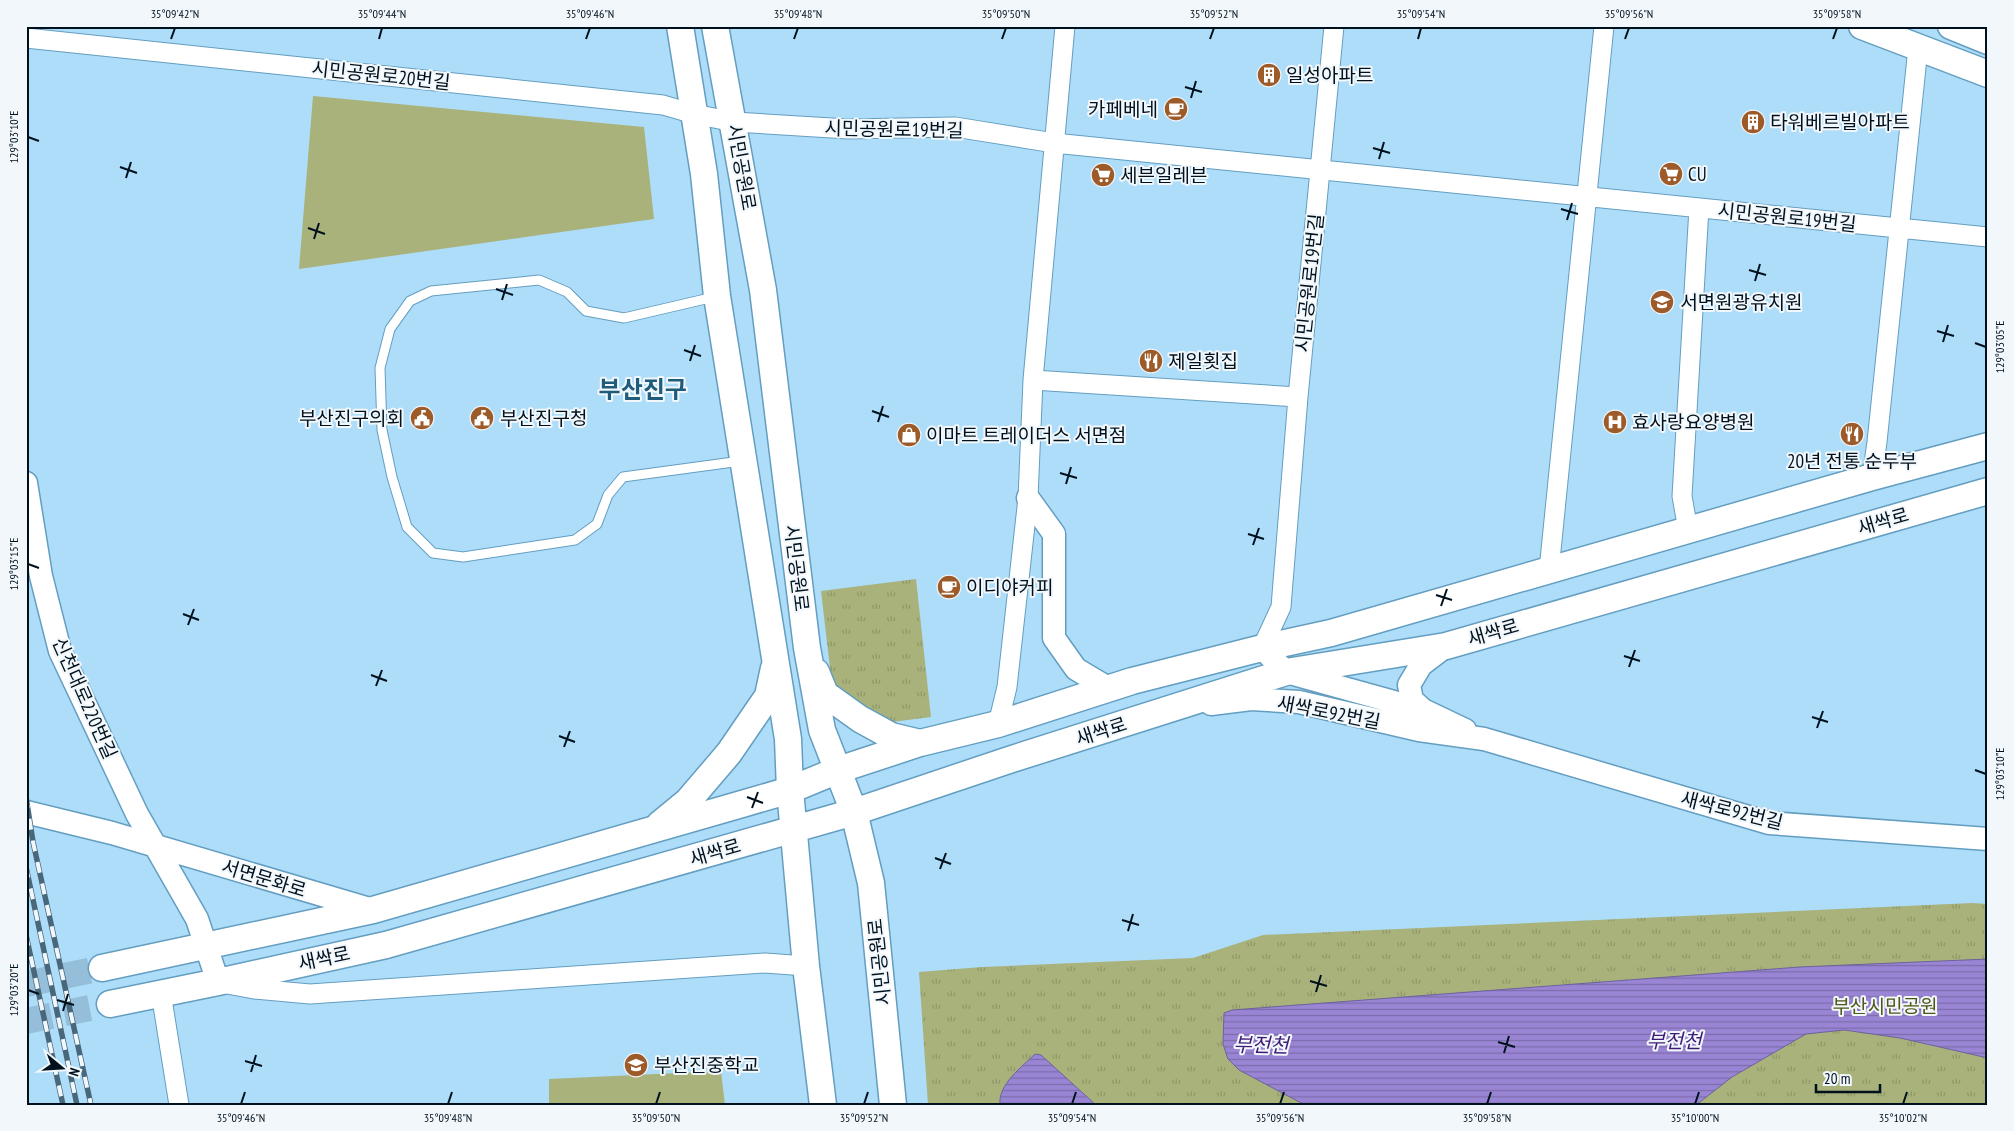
<svg xmlns="http://www.w3.org/2000/svg" width="2014" height="1131" font-family="'PT Sans Narrow','Noto Sans KR',sans-serif">
	<style>
		.green { fill: #a9b27b }
		.park { fill: url(#park-tufts) }
		.water { fill: url(#water-rules); stroke: #6c629d }
		.lines { fill: none; stroke-linecap: round; stroke-linejoin: round }
		.secondary-tunnel { stroke: #94bed9; stroke-width: 26; stroke-dasharray: 26 13; stroke-linecap: butt }
		.service-casing { stroke: #639ec0; stroke-width: 11 }
		.minor-casing { stroke: #639ec0; stroke-width: 21 }
		.tertiary-casing { stroke: #639ec0; stroke-width: 25 }
		.secondary-casing { stroke: #639ec0; stroke-width: 29 }
		.service { stroke: #fff; stroke-width: 9 }
		.minor { stroke: #fff; stroke-width: 19 }
		.tertiary { stroke: #fff; stroke-width: 22 }
		.secondary { stroke: #fff; stroke-width: 26 }
		.rail-casing { stroke: #49677a; stroke-width: 5.5 }
		.rail { stroke: #f1f7fb; stroke-width: 4; stroke-dasharray: 11; stroke-linecap: butt }
		.ticks { fill: none; stroke: #00111d; stroke-width: 2 }
		.labels { text-anchor: middle; dominant-baseline: central; stroke-width: 4; stroke-linejoin: round; paint-order: stroke }
		.street-label { font-size: 19px; fill: #00111d; stroke: #f1f7fb }
		.poi-label { font-size: 19px; fill: #00111d; stroke: #f1f7fb; text-anchor: start }
		.park-label { font-size: 19px; fill: #505715; stroke: #f1f7fb }
		.water-label { font-size: 20px; font-style: italic; fill: #3f1b77; stroke: #f1f7fb }
		.district-label { font-size: 24px; font-weight: bold; fill: #1f5b7a; stroke: #f1f7fb }
		.neatline { fill: none; stroke: #00111d; stroke-width: 2 }
		.ticks-label { font-size: 12px; text-anchor: middle; fill: #00111d }
	</style>
	<defs>
		<pattern id="park-tufts" width="24" height="20" patternUnits="userSpaceOnUse" patternTransform="scale(1.25)"><rect width="24" height="20" fill="#a9b27b"/><path d="M3 7l-1-3M5 7V3M7 7l1-3M15 17l-1-3M17 17v-4M19 17l1-3" fill="none" stroke="#90986a"/></pattern>
		<pattern id="water-rules" width="6" height="5" patternUnits="userSpaceOnUse" patternTransform="scale(1.25)"><rect width="6" height="5" fill="#9a85d4"/><path d="M0 2.5h6" fill="none" stroke="#7b6bab"/></pattern>
	</defs>
	<rect width="100%" height="100%" fill="#aeddfa"/>
	<path class="green" d="M313,96L644,127L654,219L299,269Z
		M721,1071L725,1105H549V1079Z"/>
	<path class="park" d="M916,579L931,717L892,722L840,697L832,685L821,591Z
		M1972,903L1988,904V1105H928L919,972L982,967L1193,958L1263,935Z"/>
	<path class="water" d="M1988,959V1058L1900,1038L1844,1030L1806,1034L1732,1077L1696,1105H1305L1239,1070L1228,1059L1223,1044L1224,1013L1232,1010L1800,967Z
		M1035,1054L1041,1055L1096,1105H1000C998,1084 1021,1068 1035,1054Z"/>
	<g class="lines">
		<path class="secondary-tunnel" d="M26,984L102,968
			M26,1021L110,1004"/>
		<g class="service-casing">
			<path id="service" d="M714,297L624,318L586,311L567,292L539,280L431,291L410,301L390,329L380,368L382,430L392,477L407,527L433,553L463,557L575,540L597,524L608,495L623,477L741,461"/>
		</g>
		<g class="minor-casing">
			<path id="minor" d="M26,38L663,105L694,114L734,122L848,129L955,127L1054,143L1988,237
				M1033,380L1298,397
				M1872,477L1877,442L1918,48
				M1688,530L1682,496L1699,208
				M1549,570L1604,26
				M1262,648L1281,607L1298,397L1334,26
				M998,724L1007,687L1028,498L1033,380L1065,26
				M227,984L254,989L310,994L765,963L806,966
				M161,993L179,1105"/>
		</g>
		<g class="tertiary-casing">
			<path id="tertiary" d="M26,483L41,576L60,651L137,814L197,919L218,982
				M1028,498L1054,534V638L1076,669L1108,688
				M1262,648L1286,672L1423,710L1465,730
				M1211,704L1251,699L1299,702L1419,730L1484,739L1769,823L1988,839
				M1423,710L1412,700L1409,685L1421,665L1446,646
				M26,812L112,833L373,910"/>
		</g>
		<g class="secondary-casing">
			<path id="secondary" d="M680,26L704,174L717,296L788,739L790,790L806,966L823,1105
				M715,26L763,290L807,648L822,730L854,812L871,883L893,1105
				M1862,26L1988,74
				M1951,26L1988,41
				M816,672L825,694L860,719L891,736L920,743
				M660,824L688,801L729,753L768,696L774,668
				M102,968L373,910L742,804L790,790L838,770L920,743L998,724L1132,681L1262,648L1331,633L1872,477L1988,446
				M110,1004L218,982L386,945L854,812L1012,759L1286,672L1446,646L1988,491"/>
		</g>
		<use href="#service" class="service"/>
		<use href="#minor" class="minor"/>
		<use href="#tertiary" class="tertiary"/>
		<use href="#secondary" class="secondary"/>
		<g class="rail-casing">
			<path id="rail" d="M26,797L33,842L91,1105
				M26,867L77,1105
				M26,935L63,1105"/>
		</g>
		<use href="#rail" class="rail"/>
	</g>
	<path class="ticks" d="M171,39L175,28M379,39L382,28M586,39L590,28M794,39L798,28M1002,39L1006,28M1210,39L1214,28M1418,39L1421,28M1625,39L1629,28M1833,39L1837,28M1185,87L1202,92M1191,98L1196,81M28,137L39,141M1373,148L1390,153M1379,159L1384,142M120,167L137,173M126,178L131,162M1561,209L1578,214M1567,220L1572,203M308,228L325,234M314,239L319,223M1749,270L1766,275M1755,281L1760,264M496,289L513,295M502,300L507,284M1937,331L1954,336M1943,342L1948,325M1975,343L1986,347M684,350L701,356M690,361L695,345M872,411L889,417M878,422L883,406M1060,473L1077,478M1066,484L1071,467M1248,534L1264,539M1253,545L1259,528M28,564L39,568M1436,595L1452,600M1441,606L1447,589M183,614L199,620M188,625L194,609M1624,656L1640,661M1629,667L1635,650M371,675L387,681M376,686L382,670M1812,717L1828,722M1817,728L1823,711M559,736L575,742M564,747L570,731M1975,770L1986,774M747,797L763,803M752,808L758,792M935,858L951,864M940,869L946,853M1122,920L1139,925M1128,931L1133,914M1310,981L1327,986M28,990L39,994M1316,992L1321,975M57,1000L74,1005M63,1011L68,994M1498,1042L1515,1047M1504,1053L1509,1036M245,1061L262,1066M251,1072L256,1055M241,1104L245,1092M448,1104L452,1092M656,1104L660,1092M864,1104L868,1092M1072,1104L1076,1092M1280,1104L1284,1092M1487,1104L1491,1092M1695,1104L1699,1092M1903,1104L1907,1092"/>
	<defs>
		<g id="building-disc" transform="scale(1.25)"><circle r="9.5" fill="#9d5b29" stroke="#f1f7fb"/><path d="M-4-6H4V6H1V3H-1V6H-4ZM-2.5-4.3h1.7v1.8h-1.7ZM.8-4.3h1.7v1.8H.8ZM-2.5-1h1.7V.8h-1.7ZM.8-1h1.7V.8H.8Z" fill="#fff"/></g>
		<g id="cafe-disc" transform="scale(1.25)"><circle r="9.5" fill="#9d5b29" stroke="#f1f7fb"/><path d="M-5.5-4.5H6V0H3Q3 3.5 0 3.5H-2.5Q-5.5 3.5-5.5 0ZM3-3.2v2h1.7v-2ZM-6 4.5H4V6H-6Z" fill="#fff"/></g>
		<g id="supermarket-disc" transform="scale(1.25)"><circle r="9.5" fill="#9d5b29" stroke="#f1f7fb"/><path d="M-6-5.5h2.5l.6 2H6L4.5 2H-2.5L-4.4-4H-6ZM-1.5 3.2a1.3 1.3 0 1 0 .1 0ZM3 3.2a1.3 1.3 0 1 0 .1 0Z" fill="#fff"/></g>
		<g id="school-disc" transform="scale(1.25)"><circle r="9.5" fill="#9d5b29" stroke="#f1f7fb"/><path d="M0-5L7-2L0 1L-7-2ZM-4 1L0 2.5L4 1V4Q0 6-4 4Z" fill="#fff"/></g>
		<g id="restaurant-disc" transform="scale(1.25)"><circle r="9.5" fill="#9d5b29" stroke="#f1f7fb"/><path d="M-5-6h1v4h1v-4h1v4h1v-4h1v5L-1.5 .5V6h-2V.5L-5-1ZM5-6V6H3V1.5H1.5Q1.5-4 5-6Z" fill="#fff"/></g>
		<g id="civic-disc" transform="scale(1.25)"><circle r="9.5" fill="#9d5b29" stroke="#f1f7fb"/><path d="M-.6-6.5H3V-4.5H.6V-3L4-1V1h2V6H-6V1h2V-1L-.6-3ZM-1.2 2.5V6h2.4V2.5Z" fill="#fff"/></g>
		<g id="hospital-disc" transform="scale(1.25)"><circle r="9.5" fill="#9d5b29" stroke="#f1f7fb"/><path d="M-5-5h3v3.5h4V-5h3V5h-3V1.5h-4V5h-3Z" fill="#fff"/></g>
		<g id="shop-disc" transform="scale(1.25)"><circle r="9.5" fill="#9d5b29" stroke="#f1f7fb"/><path d="M-5-2.5h2.3a2.7 3.5 0 0 1 5.4 0H5L5.5 6h-11ZM-1.5-2.5h3a1.5 2.3 0 0 0-3 0Z" fill="#fff"/></g>
	</defs>
	<g fill-rule="evenodd">
		<use href="#building-disc" x="1269" y="75"/>
		<use href="#cafe-disc" x="1176" y="109"/>
		<use href="#building-disc" x="1753" y="122"/>
		<use href="#supermarket-disc" x="1671" y="174"/>
		<use href="#supermarket-disc" x="1103" y="175"/>
		<use href="#school-disc" x="1662" y="302"/>
		<use href="#restaurant-disc" x="1151" y="361"/>
		<use href="#civic-disc" x="422" y="418"/>
		<use href="#civic-disc" x="482" y="418"/>
		<use href="#hospital-disc" x="1615" y="422"/>
		<use href="#restaurant-disc" x="1852" y="434"/>
		<use href="#shop-disc" x="909" y="435"/>
		<use href="#cafe-disc" x="949" y="587"/>
		<use href="#school-disc" x="636" y="1065"/>
	</g>
	<g class="labels">
		<g class="street-label">
			<text transform="translate(381 75) rotate(6)">시민공원로20번길</text>
			<text transform="translate(894 129) rotate(1)">시민공원로19번길</text>
			<text transform="translate(742 167) rotate(80)">시민공원로</text>
			<text transform="translate(1787 217) rotate(6)">시민공원로19번길</text>
			<text transform="translate(1309 283) rotate(-84)">시민공원로19번길</text>
			<text transform="translate(1883 521) rotate(-16)">새싹로</text>
			<text transform="translate(797 568) rotate(83)">시민공원로</text>
			<text transform="translate(1493 632) rotate(-16)">새싹로</text>
			<text transform="translate(85 698) rotate(66)">신천대로220번길</text>
			<text transform="translate(1329 712) rotate(11)">새싹로92번길</text>
			<text transform="translate(1101 731) rotate(-18)">새싹로</text>
			<text transform="translate(1732 810) rotate(14)">새싹로92번길</text>
			<text transform="translate(715 852) rotate(-16)">새싹로</text>
			<text transform="translate(264 878) rotate(17)">서면문화로</text>
			<text transform="translate(324 958) rotate(-12)">새싹로</text>
			<text transform="translate(879 962) rotate(-96)">시민공원로</text>
		</g>
		<g class="poi-label">
			<text x="1286" y="75">일성아파트</text>
			<text x="1158" y="109" text-anchor="end">카페베네</text>
			<text x="1770" y="122">타워베르빌아파트</text>
			<text x="1688" y="174">CU</text>
			<text x="1120" y="175">세븐일레븐</text>
			<text x="1680" y="302">서면원광유치원</text>
			<text x="1168" y="361">제일횟집</text>
			<text x="404" y="418" text-anchor="end">부산진구의회</text>
			<text x="500" y="418">부산진구청</text>
			<text x="1632" y="422">효사랑요양병원</text>
			<text x="926" y="435">이마트 트레이더스 서면점</text>
			<text x="1852" y="461" text-anchor="middle">20년 전통 순두부</text>
			<text x="966" y="587">이디야커피</text>
			<text x="654" y="1065">부산진중학교</text>
		</g>
		<g class="park-label">
			<text x="1885" y="1006">부산시민공원</text>
		</g>
		<g class="water-label">
			<text x="1674" y="1041">부전천</text>
			<text transform="translate(1261 1045) rotate(1)">부전천</text>
		</g>
		<g class="district-label">
			<text x="643" y="389">부산진구</text>
		</g>
	</g>
	<rect width="2014" height="1131" fill="none" stroke="#f1f7fb" stroke-width="55"/>
	<g transform="translate(62 1068) rotate(108)" stroke="#f1f7fb" stroke-width="4" paint-order="stroke">
	<path d="M0-4L9 19L0 12L-9 19Z" fill="#00111d"/>
	<text y="-8" font-size="14" font-weight="bold" text-anchor="middle" fill="#00111d">N</text>
	</g>
	<path d="M1816 1084v8h64v-8" fill="none" stroke="#00111d" stroke-width="2.5"/>
	<text x="1824" y="1084" font-size="15" fill="#00111d" stroke="#f1f7fb" stroke-width="4" paint-order="stroke">20 m</text>
	<rect x="28" y="28" width="1958" height="1076" class="neatline"/>
	<g class="ticks-label">
		<text x="175" y="18">35°09'42"N</text>
		<text x="382" y="18">35°09'44"N</text>
		<text x="590" y="18">35°09'46"N</text>
		<text x="798" y="18">35°09'48"N</text>
		<text x="1006" y="18">35°09'50"N</text>
		<text x="1214" y="18">35°09'52"N</text>
		<text x="1421" y="18">35°09'54"N</text>
		<text x="1629" y="18">35°09'56"N</text>
		<text x="1837" y="18">35°09'58"N</text>
		<text transform="translate(14 137) rotate(-90)" y="4">129°03'10"E</text>
		<text transform="translate(2000 347) rotate(-90)" y="4">129°03'05"E</text>
		<text transform="translate(14 564) rotate(-90)" y="4">129°03'15"E</text>
		<text transform="translate(2000 774) rotate(-90)" y="4">129°03'10"E</text>
		<text transform="translate(14 990) rotate(-90)" y="4">129°03'20"E</text>
		<text x="241" y="1122">35°09'46"N</text>
		<text x="448" y="1122">35°09'48"N</text>
		<text x="656" y="1122">35°09'50"N</text>
		<text x="864" y="1122">35°09'52"N</text>
		<text x="1072" y="1122">35°09'54"N</text>
		<text x="1280" y="1122">35°09'56"N</text>
		<text x="1487" y="1122">35°09'58"N</text>
		<text x="1695" y="1122">35°10'00"N</text>
		<text x="1903" y="1122">35°10'02"N</text>
	</g>
</svg>
